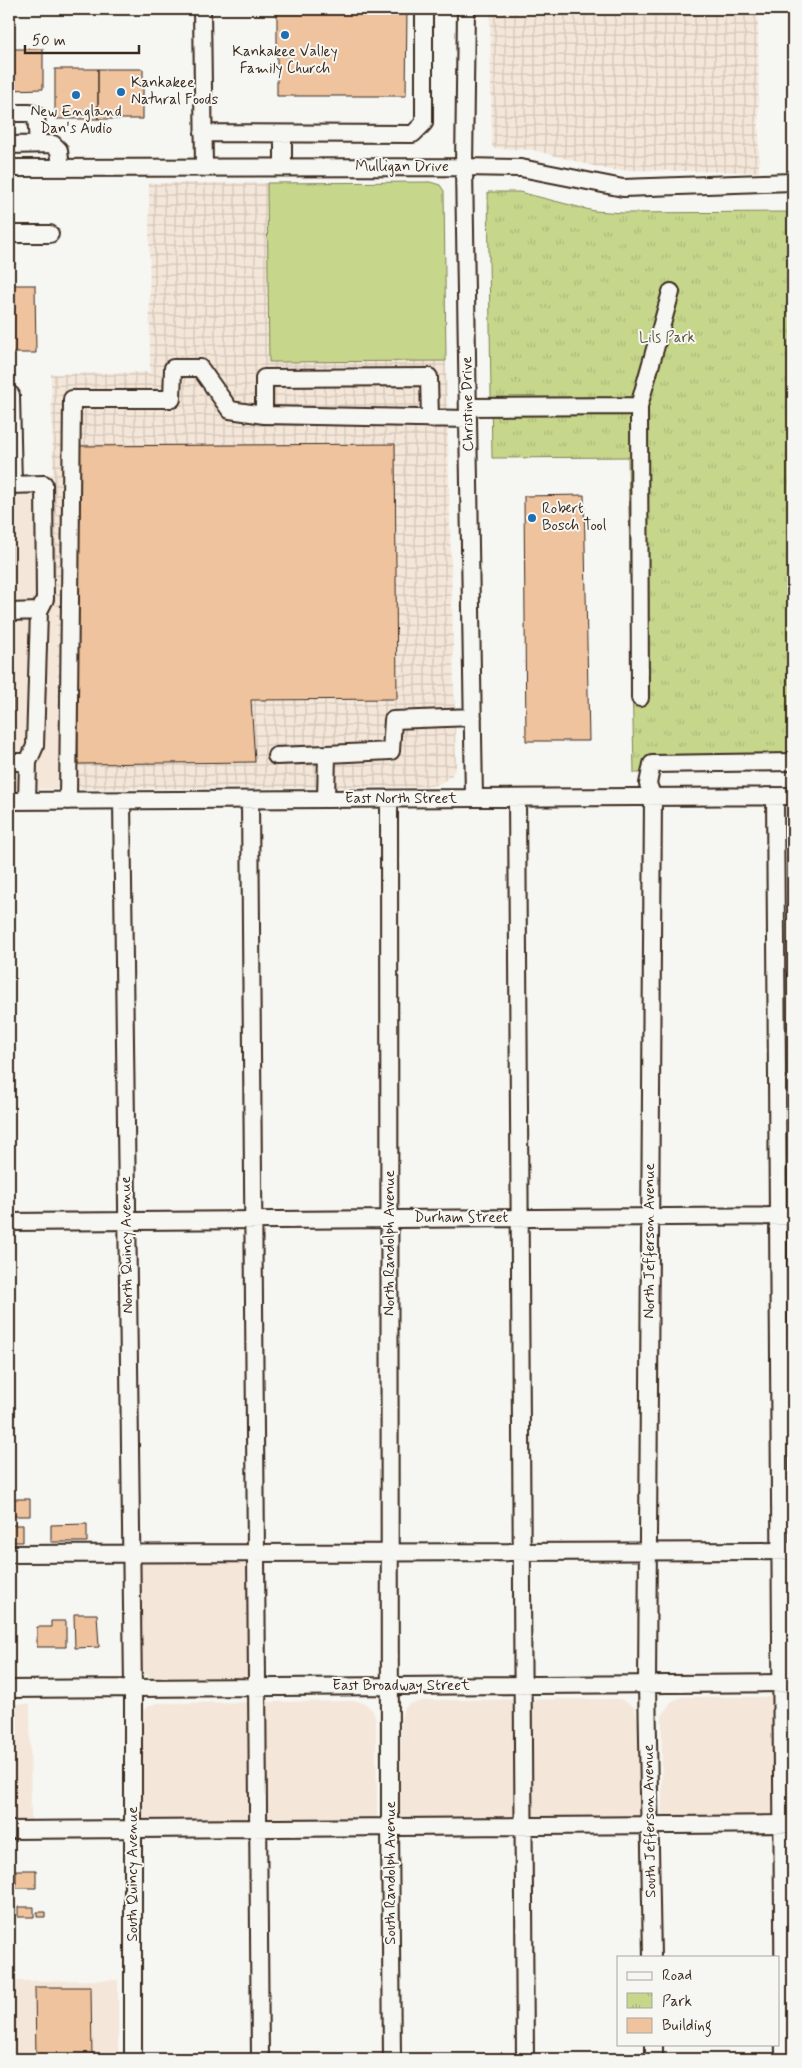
<svg xmlns="http://www.w3.org/2000/svg" width="802" height="2068" font-family="Mynerve,sans-serif">
	<style>
		.built { fill: #f4e7d9 }
		.industrial { fill: url(#industrial-grid) }
		.grass { fill: #c6d78c; stroke: #808055 }
		.park { fill: url(#park-tufts); stroke: #808055 }
		.building { fill: #eec39e; stroke: #3b2a1e }
		.lines { fill: none; stroke-linecap: round; stroke-linejoin: round }
		.minor-casing { stroke: #3b2a1e; stroke-width: 20 }
		.minor { stroke: #f6f6f2; stroke-width: 16 }
		.poi-dot { fill: #1f6fb2; stroke: #f6f6f2; stroke-width: 2 }
		.labels { text-anchor: middle; dominant-baseline: central; stroke-width: 4; stroke-linejoin: round; paint-order: stroke }
		.poi-label { font-size: 15px; fill: #3b2a1e; stroke: #f6f6f2 }
		.street-label { font-size: 15px; fill: #3b2a1e; stroke: #f6f6f2 }
		.park-label { font-size: 15px; fill: #5e553a; stroke: #f6f6f2 }
	</style>
	<defs>
		<pattern id="industrial-grid" width="8" height="8" patternUnits="userSpaceOnUse" patternTransform="scale(1.25)"><rect width="8" height="8" fill="#f4e7d9"/><path d="M0 4h8M4 0v8" fill="none" stroke="#d2c6ba"/></pattern>
		<pattern id="park-tufts" width="24" height="20" patternUnits="userSpaceOnUse" patternTransform="scale(1.25)"><rect width="24" height="20" fill="#c6d78c"/><path d="M3 7l-1-3M5 7V3M7 7l1-3M15 17l-1-3M17 17v-4M19 17l1-3" fill="none" stroke="#abb978"/></pattern>
	</defs>
	<rect width="100%" height="100%" fill="#f6f6f2"/>
	<filter id="ink" filterUnits="userSpaceOnUse"><feTurbulence type="fractalNoise" baseFrequency=".02" numOctaves="2"/><feDisplacementMap in="SourceGraphic" scale="10" xChannelSelector="R" yChannelSelector="G"/><feConvolveMatrix kernelMatrix="1 2 1 2 8 2 1 2 1" color-interpolation-filters="sRGB"/></filter>
	<g filter="url(#ink)">
		<path class="built" d="M9,474H53L60,789L9,788Z
			M784,1556H793V1672L787,1673Z
			M137,1558H251L250,1674L244,1677L165,1678H153L145,1675L140,1670Z
			M681,1697H777V1817H662V1716L671,1702Z
			M621,1699L634,1707L639,1725V1818H400L401,1717L404,1709L409,1704L428,1700Z
			M357,1701L366,1704L373,1711L376,1720L377,1820L139,1822V1719L142,1712L148,1707L156,1703H168Z
			M9,1704H30L31,1835H9Z
			M118,1980V2059H9V1981Z"/>
		<path class="industrial" d="M490,9H758L759,172L609,170L533,150L492,148Z
			M149,183H267L269,362L446,361L456,766L452,775L444,781L436,785L423,787L60,789L51,374L150,372Z"/>
		<path class="grass" d="M430,182L440,185L444,191L446,361L269,362L267,183Z"/>
		<path class="park" d="M488,192H519L594,211L623,213L793,212V771L634,773L628,457L492,458Z"/>
		<path class="building" d="M277,9H407L406,96H277Z
			M9,49H43V89L9,90Z
			M55,69H98V119H55Z
			M98,69H143V119H98Z
			M9,285H35L36,353H9Z
			M395,444L397,699L251,700L255,762L78,764L76,446Z
			M584,495L589,741H526L524,496Z
			M9,517H11V578H9Z
			M9,676H13V731H9Z
			M9,1499H30V1516H9Z
			M87,1524V1542H51V1525Z
			M9,1525H23V1542H9Z
			M74,1614H97L99,1647L75,1648Z
			M51,1621H66V1647H37V1627H51Z
			M16,1870H36V1888H16Z
			M18,1907H34V1917H18Z
			M37,1912H45V1917H37Z
			M35,1987H91L92,2059H36Z"/>
		<g class="lines">
			<g class="minor-casing">
				<path id="minor" d="M202,9L204,168
					M466,9L464,167L474,798
					M9,113H30L36,115L38,144
					M203,133L413,134L424,123V9
					M283,134V167
					M9,145L53,144L59,150L61,168
					M9,168L464,167L521,168L623,188L793,182
					M9,234H50
					M11,395L13,485
					M468,407L639,406
					M430,419L429,377L264,378V415L468,419
					M9,485L44,484L45,599L39,611L35,746L28,762
					M9,612L39,611
					M640,698L639,406L671,292
					M276,756L327,754
					M9,762H28L27,801
					M775,796L784,2059
					M517,798L525,2059
					M326,799L327,754L391,751L393,720L473,717
					M389,799L390,1827L392,2059
					M250,800L260,2059
					M9,801L793,796
					M68,801L72,399H172L173,368H200L230,410L264,415
					M122,801L133,1688V2059
					M9,1222L793,1216
					M9,1554L793,1551
					M9,1689L793,1683
					M9,1830L791,1824
					M652,1957L647,1684L653,797L648,784L652,764L793,762
					M654,2044V2059"/>
			</g>
			<use href="#minor" class="minor"/>
		</g>
	</g>
	<g class="poi-dot">
		<circle cx="285" cy="35" r="5"/>
		<circle cx="121" cy="92" r="5"/>
		<circle cx="76" cy="95" r="5"/>
		<circle cx="532" cy="518" r="5"/>
	</g>
	<g class="labels">
		<g class="poi-label">
			<text x="285" y="52">Kankakee Valley<tspan x="285" dy="17">Family Church</tspan></text>
			<text x="131" y="83" text-anchor="start">Kankakee<tspan x="131" dy="17">Natural Foods</tspan></text>
			<text x="76" y="112">New England<tspan x="76" dy="17">Dan's Audio</tspan></text>
			<text x="542" y="509" text-anchor="start">Robert<tspan x="542" dy="17">Bosch Tool</tspan></text>
		</g>
		<g class="street-label">
			<text x="402" y="167">Mulligan Drive</text>
			<text transform="translate(468 404) rotate(-91)">Christine Drive</text>
			<text x="401" y="799">East North Street</text>
			<text x="461" y="1218">Durham Street</text>
			<text transform="translate(650 1241) rotate(-90)">North Jefferson Avenue</text>
			<text transform="translate(390 1243) rotate(-90)">North Randolph Avenue</text>
			<text transform="translate(127 1245) rotate(-91)">North Quincy Avenue</text>
			<text x="401" y="1686">East Broadway Street</text>
			<text transform="translate(650 1821) rotate(-91)">South Jefferson Avenue</text>
			<text transform="translate(391 1873) rotate(-90)">South Randolph Avenue</text>
			<text transform="translate(133 1874) rotate(-90)">South Quincy Avenue</text>
		</g>
		<g class="park-label">
			<text x="667" y="338">Lils Park</text>
		</g>
	</g>
	<rect width="802" height="2068" fill="none" stroke="#f6f6f2" stroke-width="30"/>
	<rect x="15" y="15" width="772" height="2038" fill="none" stroke="#3b2a1e" stroke-width="2" filter="url(#ink)"/>
	<rect x="617" y="1956" width="162" height="90" fill="#f6f6f2" stroke="#aba49d"/>
	<rect x="627" y="1972" width="25" height="8" fill="#f6f6f2" stroke="#aba49d"/>
	<text x="662" y="1980" font-size="15" fill="#3b2a1e">Road</text>
	<rect x="627" y="1993" width="25" height="15" fill="url(#park-tufts)" stroke="#aba49d"/>
	<text x="662" y="2006" font-size="15" fill="#3b2a1e">Park</text>
	<rect x="627" y="2018" width="25" height="15" fill="#eec39e" stroke="#aba49d"/>
	<text x="662" y="2030" font-size="15" fill="#3b2a1e">Building</text>
	<path d="M25 45v8h114v-8" fill="none" stroke="#3b2a1e" stroke-width="2.5"/>
	<text x="32" y="45" font-size="15" fill="#3b2a1e" stroke="#f6f6f2" stroke-width="4" paint-order="stroke">50 m</text>
</svg>
